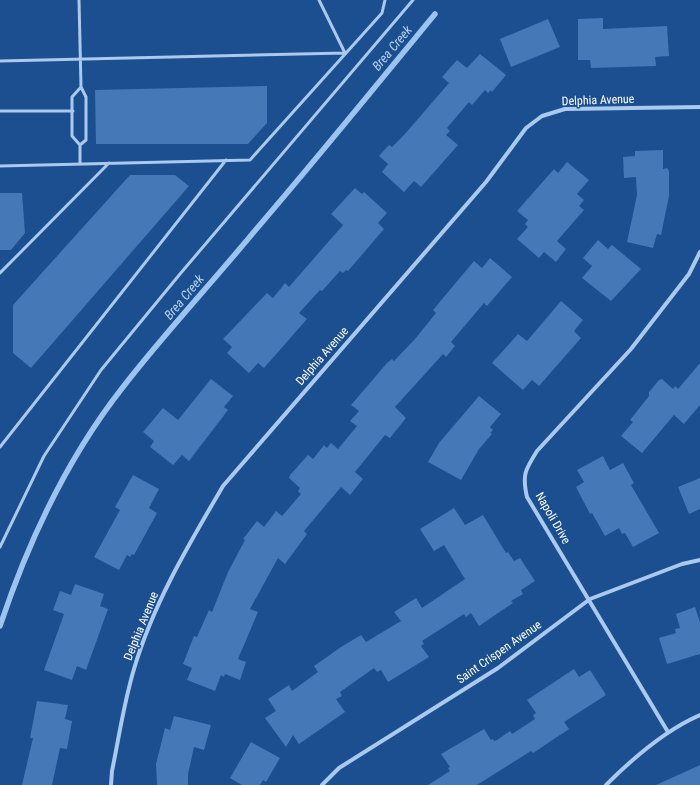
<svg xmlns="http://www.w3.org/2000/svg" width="700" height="785" font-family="'Roboto Condensed',sans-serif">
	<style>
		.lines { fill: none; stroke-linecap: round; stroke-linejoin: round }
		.stream { stroke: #9cc4f0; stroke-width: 5.5 }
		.building { fill: #4478b7 }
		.service { stroke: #a9c9ee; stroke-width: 3 }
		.minor { stroke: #a9c9ee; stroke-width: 4 }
		.labels { text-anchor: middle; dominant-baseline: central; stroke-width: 3; stroke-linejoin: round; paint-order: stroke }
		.street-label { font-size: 12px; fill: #fff; stroke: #1b4f8f }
		.water-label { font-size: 13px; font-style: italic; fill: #b5d3f5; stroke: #1b4f8f }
	</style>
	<rect width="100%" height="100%" fill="#1b4f8f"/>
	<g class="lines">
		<path class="stream" d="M0,626C28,542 68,457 123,387C164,334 210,285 253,233C315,161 375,87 435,14"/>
	</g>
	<path class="building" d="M603,18V29L667,26L669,56L655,57L656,66L591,68L590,60H578V19Z
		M548,19L560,47L511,67L500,39Z
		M480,54L506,75L492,92L491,90L488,93L485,90L472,105L469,102L447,128L450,131L446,135L458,145L421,187L414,181L404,192L382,172L388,164L379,156L389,145L392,147L404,135L449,83L442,77L457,60L467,68Z
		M267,86V123L248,144H96L95,90Z
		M663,150V169L667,168L669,171V196L661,235L657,234L653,248L627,242L637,195L636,177L624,178L623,157L635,156V151Z
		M567,162L589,180L577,194L584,200L579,206L584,210L557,241L566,249L556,262L544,252L539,258L517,239L528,227L525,224L528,220L517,211L554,169L558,173Z
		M130,175H175L189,186L31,368L13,353V305Z
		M355,188L362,194L364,192L387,213L378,223L384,229L348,271L346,270L343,273L340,271L322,291L320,290L299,313L307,319L264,368L258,363L249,373L227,353L232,347L223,339L267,293L273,298L285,283L289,287L343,225L331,214Z
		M0,193H22L25,233L11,250H0Z
		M598,240L608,249L612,245L641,269L611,301L582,278L592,266L583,258Z
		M490,258L512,277L487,306L484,303L451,342L455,346L446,357L443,354L395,407L406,418L390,438L385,435L355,472L363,479L350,495L341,487L304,531L307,534L285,564L278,558L250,609L258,612L238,659L246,662L240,680L225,674L224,677L221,675L215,691L187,680L192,668L183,664L194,636L197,637L209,610L212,612L228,572L245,540L243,539L257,521L264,527L276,511L282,516L301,494L298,491L300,488L289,478L290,475L308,455L313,459L324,445L327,448L331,443L338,449L357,426L350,421L359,411L351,405L387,363L392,359L394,361L415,339L436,313L433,310L474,261L482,268Z
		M561,301L583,320L574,331L581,338L539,386L532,380L523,390L492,363L518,334L527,341Z
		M700,363V405L684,424L674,415L642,453L621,436L633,422L630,420L649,396V392L659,380L662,379L673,389L675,386L678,389Z
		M211,379L233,396L224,407L228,410L189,461L182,455L173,465L150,447L154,441L143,432L163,408L178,420Z
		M479,396L501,414L490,427L493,430L490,433L492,434L479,449L461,480L428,462L439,443Z
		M603,456L610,470L623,463L634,483L631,485L659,533L633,547L625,533L622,534L619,528L605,536L592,513L590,514L576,487L584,482L577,470Z
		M133,475L159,489L149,508L157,513L134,555L132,554L130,557L127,555L119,570L94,557L120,510L115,507Z
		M700,478V509L689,514L678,487Z
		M454,508L465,525L483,515L506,553L508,552L514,561L520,558L535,581L521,590L523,594L511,601L513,603L479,626L471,613L466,617L464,614L422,641L424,644L421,646L429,657L388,682L381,670L377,672L374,668L340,692L342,696L336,699L345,712L299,744L293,735L286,747L265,718L276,711L268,699L289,685L292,691L318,672L314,666L341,647L361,635L366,642L401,621L394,612L416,598L422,608L465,579L444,545L434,551L420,529Z
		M75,584L104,594L100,606L108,609L86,670L77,666L72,680L44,670L64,614L53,610L60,591L71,595Z
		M695,607L700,622V654L667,664L659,638L676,633L675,629L680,628L676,614Z
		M574,669L579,677L590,670L606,695L564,722L569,729L533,753L531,751L477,785H428L450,771L448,768L450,767L441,754L484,729L491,740L493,739L494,741L497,740L510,731L512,734L535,719L533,715L536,713L527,700Z
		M37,701L68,705L65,719L72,721L67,749L60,748L52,785H22L33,738H30Z
		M174,716L211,725L204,750L194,747L188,774V785H157L156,764L165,728L170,730Z
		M251,742L280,758L266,782L263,780L260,785H242L230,778Z
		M700,765V785H656Z"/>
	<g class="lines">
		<path class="service" d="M79,0L81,87
			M319,0L345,53
			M0,61L345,53
			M0,111H73
			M80,164V145L72,136V97L81,87L86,97V140L80,145
			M0,166L250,160L382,13L385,0
			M0,273L109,163
			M0,447L226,160
			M0,547L44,456L101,370L180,274L413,0"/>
		<path class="minor" d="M668,732L527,497C522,475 525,470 537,451L631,349L689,274L700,252
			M111,785L112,771C119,737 124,702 134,669C153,604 189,544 223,486L486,182L526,128L542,116L565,109L700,107
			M322,785L339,768L498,668L590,599L682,564L700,560
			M606,785C633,758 665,730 700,715"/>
	</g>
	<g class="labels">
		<g class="street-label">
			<text transform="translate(598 100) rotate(-2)">Delphia Avenue</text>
			<text transform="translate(322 356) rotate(-49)">Delphia Avenue</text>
			<text transform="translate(553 518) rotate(60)">Napoli Drive</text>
			<text transform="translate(141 626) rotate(-68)">Delphia Avenue</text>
			<text transform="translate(499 652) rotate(-35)">Saint Crispen Avenue</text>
		</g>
		<g class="water-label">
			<text transform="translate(392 48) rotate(-50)">Brea Creek</text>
			<text transform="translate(184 297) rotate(-50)">Brea Creek</text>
		</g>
	</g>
</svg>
